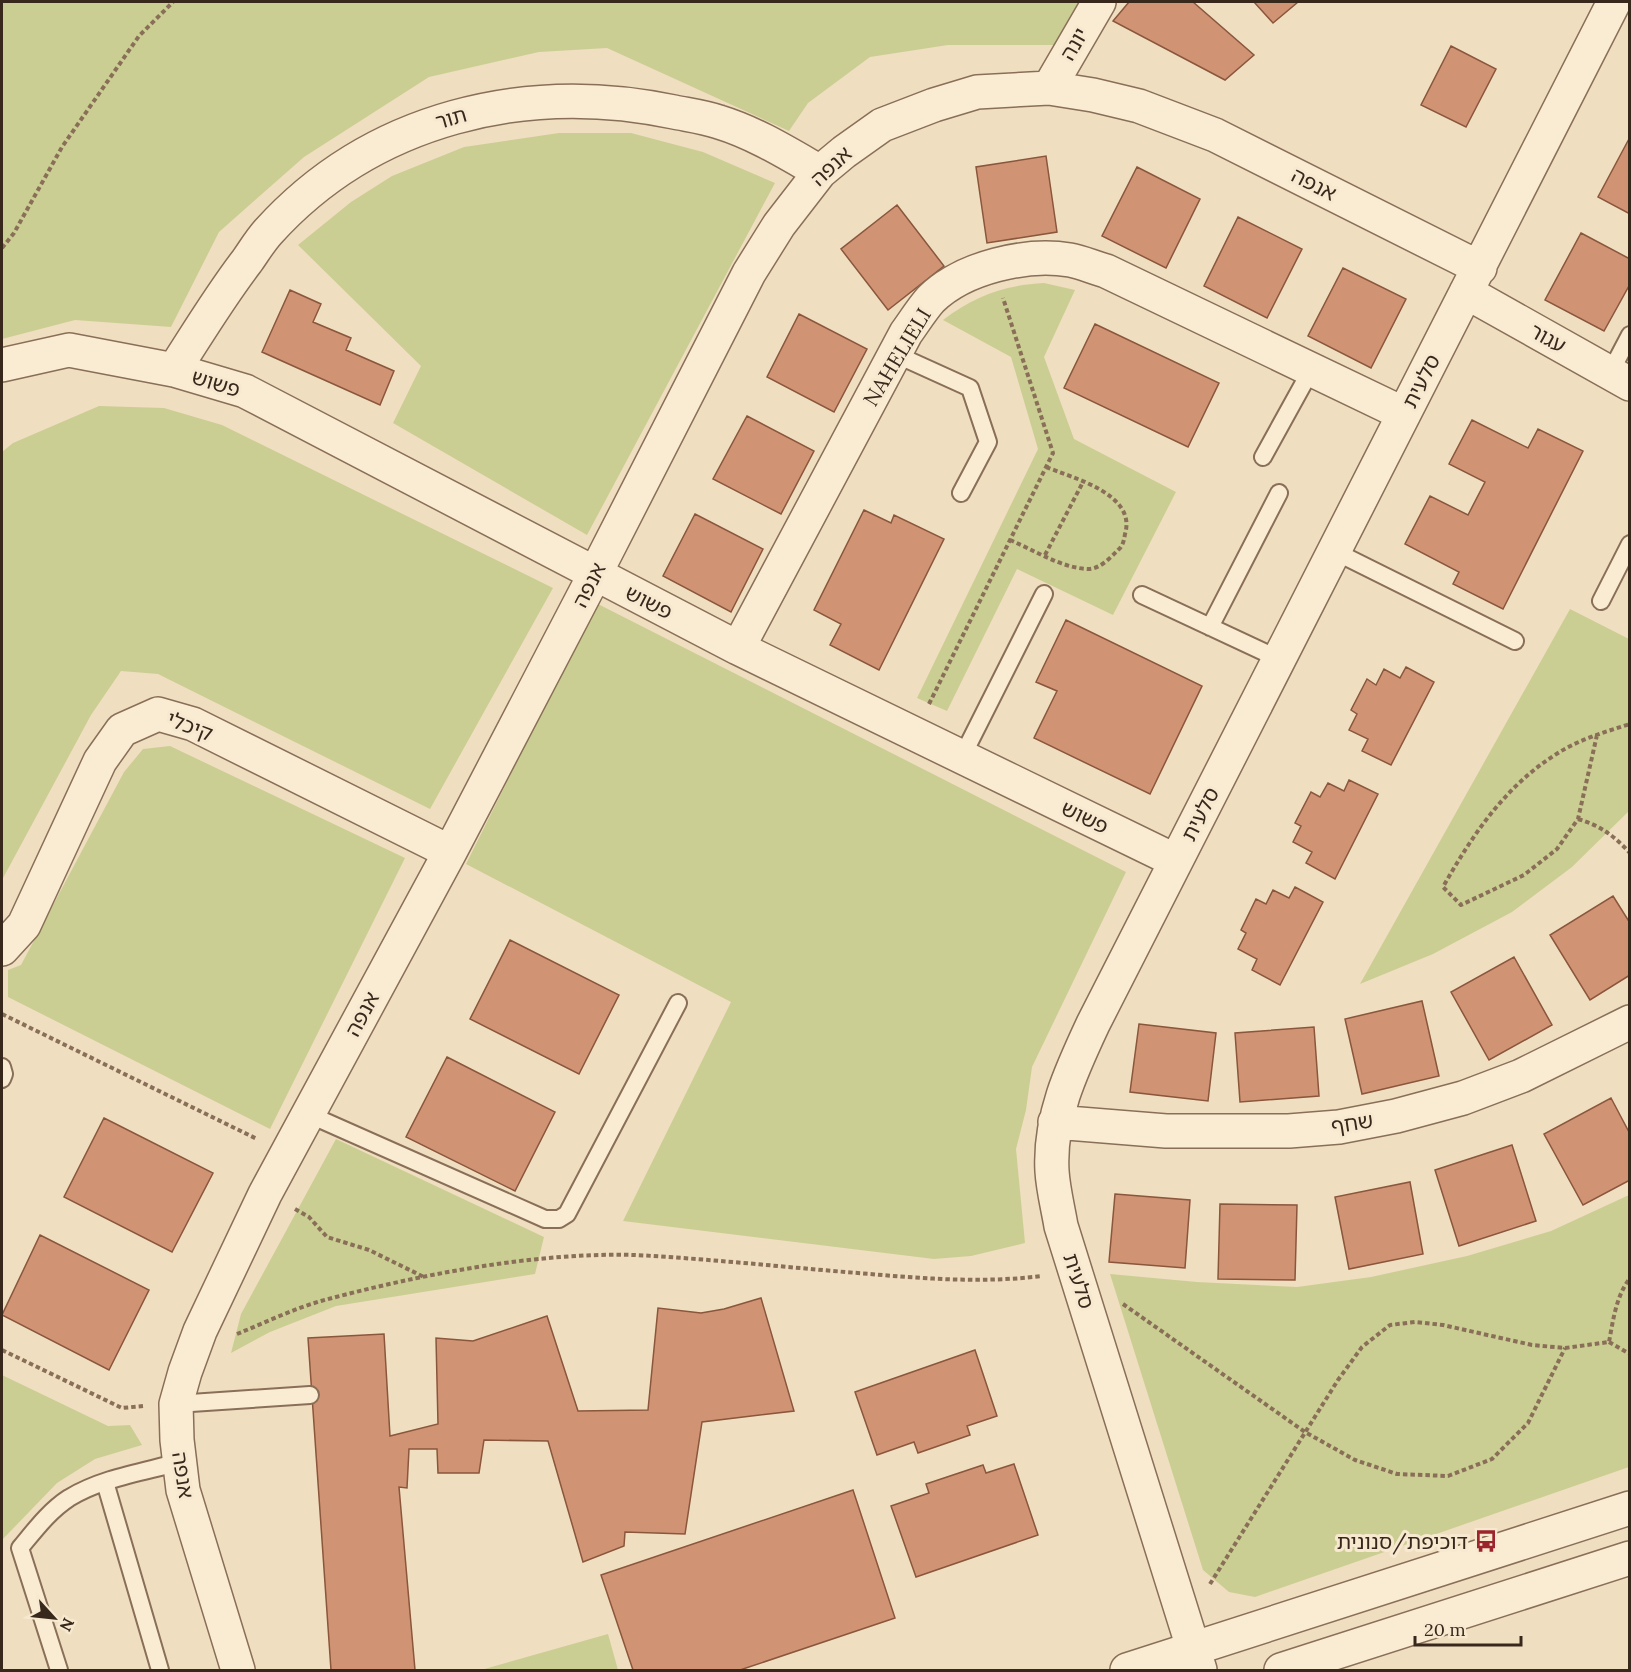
<svg xmlns="http://www.w3.org/2000/svg" width="1631" height="1672" font-family="Lora,'Noto Sans Hebrew',serif">
	<style>
		.green { fill: #cbce93 }
		.building { fill: #d09474; stroke: #8a563c; stroke-width: 1.5 }
		.lines { fill: none; stroke-linecap: round; stroke-linejoin: round }
		.service-casing { stroke: #896f57; stroke-width: 20 }
		.minor-casing { stroke: #896f57; stroke-width: 36 }
		.tertiary-casing { stroke: #896f57; stroke-width: 36 }
		.path { stroke: #896f57; stroke-width: 4; stroke-dasharray: 4.5 3; stroke-linecap: butt }
		.service { stroke: #faecd3; stroke-width: 16 }
		.minor { stroke: #faecd3; stroke-width: 33 }
		.tertiary { stroke: #faecd3; stroke-width: 33 }
		.labels { text-anchor: middle; dominant-baseline: central; stroke-width: 6; stroke-linejoin: round; paint-order: stroke }
		.street-label { font-size: 21px; fill: #38281c; stroke: #f7e9d0 }
		.poi-label { font-size: 21px; fill: #38281c; stroke: #f7e9d0; text-anchor: end }
	</style>
	<rect width="100%" height="100%" fill="#f0dec0"/>
	<path class="green" d="M2,2H1088L1062,45H948L870,57L808,103L789,131L607,48L539,52L429,77L304,157L219,232L171,327L75,320L2,339Z
		M559,133H631L703,152L775,183L587,535L393,423L421,366L298,245L351,202L392,176L464,147Z
		M1044,283L1075,290L1044,357L1074,439L1176,492L1113,615L1017,569L947,711L917,698L1038,449L1011,357L943,320C974,296 1005,285 1044,283Z
		M99,406L164,408L222,425L553,588L430,809L158,674L121,671L91,715L2,880V452L13,443Z
		M596,603L1126,872L1032,1067L1026,1110L1016,1149L1025,1243L971,1256L934,1259L623,1221L731,1002L466,864Z
		M1570,609L1629,639V811L1572,867L1512,912L1433,954L1360,984Z
		M170,746L405,858L270,1129L8,997V970L21,965L124,772L143,749Z
		M336,1139L544,1237L535,1274L336,1306L270,1332L231,1353L241,1314Z
		M1629,1195V1467L1255,1597L1229,1592L1203,1570L1110,1274L1197,1282L1297,1287L1371,1277L1467,1256L1551,1231Z
		M2,1375L108,1426L130,1425L142,1445L95,1459L57,1483L2,1540Z
		M608,1634L618,1670H481Z"/>
	<path class="building" d="M1129,2H1193L1254,55L1225,80L1113,21Z
		M1254,2H1298L1273,23Z
		M1451,46L1496,69L1466,127L1421,105Z
		M1630,137V214L1598,197Z
		M1046,156L1057,232L987,243L976,167Z
		M1137,167L1200,199L1166,268L1102,236Z
		M897,205L944,266L888,310L841,249Z
		M1238,217L1302,249L1267,318L1204,286Z
		M1581,233L1630,259V284L1604,331L1545,300Z
		M1343,268L1406,299L1371,368L1308,336Z
		M290,290L321,304L313,322L351,338L346,350L394,371L380,405L262,352Z
		M799,314L867,349L834,412L767,377Z
		M1095,324L1219,383L1188,447L1064,388Z
		M747,416L814,451L781,514L713,479Z
		M1472,420L1528,448L1538,429L1583,451L1503,609L1453,584L1459,572L1405,544L1430,496L1468,515L1485,482L1449,464Z
		M864,510L891,523L894,515L944,539L879,670L830,645L841,624L814,610Z
		M695,514L763,549L731,612L663,576Z
		M1066,620L1202,686L1150,794L1034,738L1057,691L1036,682Z
		M1406,667L1434,682L1391,765L1362,751L1368,739L1349,730L1357,714L1351,710L1367,679L1376,685L1384,669L1400,678Z
		M1349,780L1378,794L1335,879L1306,863L1312,852L1293,842L1301,826L1295,823L1311,792L1320,797L1328,783L1344,791Z
		M1295,887L1323,902L1280,985L1252,970L1257,959L1238,949L1246,933L1241,930L1256,899L1266,904L1273,890L1289,898Z
		M1613,896L1630,923V975L1590,1000L1550,935Z
		M510,940L619,995L579,1074L470,1019Z
		M1514,957L1552,1025L1489,1060L1451,992Z
		M1422,1001L1439,1076L1362,1094L1345,1019Z
		M1139,1024L1216,1033L1208,1101L1130,1092Z
		M1314,1027L1319,1096L1240,1102L1235,1033Z
		M447,1057L555,1112L515,1191L406,1137Z
		M1611,1098L1630,1134V1180L1583,1205L1544,1134Z
		M104,1118L213,1173L172,1252L64,1197Z
		M1512,1145L1536,1221L1459,1246L1435,1170Z
		M1410,1182L1423,1254L1349,1269L1335,1197Z
		M1115,1194L1190,1200L1185,1268L1109,1262Z
		M1220,1204L1297,1205L1295,1280L1218,1279Z
		M40,1235L149,1290L109,1370L2,1315Z
		M761,1298L794,1411L702,1422L685,1534L625,1532L624,1546L583,1562L548,1441L484,1440L479,1473H438L437,1449H409L407,1488L399,1487L415,1670H331L308,1338L384,1334L390,1436L438,1424L436,1338L473,1341L547,1316L578,1411L648,1410L658,1308L701,1313L724,1309Z
		M975,1350L997,1416L967,1426L970,1435L918,1453L914,1442L877,1455L855,1392Z
		M1014,1464L1038,1535L916,1577L891,1506L929,1493L926,1484L983,1465L986,1473Z
		M853,1490L895,1618L740,1670H633L601,1575Z"/>
	<g class="lines">
		<g class="service-casing">
			<path id="service" d="M895,354L970,388L988,442L961,493
				M1610,373L1630,335
				M1263,457L1311,370
				M1334,551L1515,641
				M1142,595L1279,659
				M1601,601L1630,544
				M1210,627L1279,493
				M962,757L1044,594
				M2,1067L4,1074L2,1079
				M308,1114L545,1219H559L567,1214L678,1003
				M176,1404L310,1395
				M105,1482L160,1670
				M59,1670L20,1548C35,1530 49,1511 69,1498C102,1478 143,1472 180,1462"/>
		</g>
		<g class="minor-casing">
			<path id="minor" d="M1049,88L1099,2
				M1466,292L1630,384
				M2,365L69,350L174,370L245,391L738,648L1176,861
				M174,370C198,333 220,296 247,261C254,251 260,241 268,232C372,117 526,81 674,112C689,115 705,117 719,122C755,133 787,153 820,172
				M738,648L906,333C914,322 922,309 931,299C964,267 1026,253 1070,260C1082,262 1094,268 1106,271L1404,414
				M2,949L24,925L100,761L122,730L158,714L193,724L450,852
				M1055,1122L1166,1131H1289L1339,1127L1396,1116L1463,1098L1521,1076L1630,1022
				M238,1670L183,1490L177,1440L176,1404L185,1372L200,1331L265,1194L450,852L595,574L749,273L779,225L820,172L844,152L882,125L934,105L977,92L1049,88L1093,95L1139,106L1215,135L1480,268
				M1200,1670L1061,1226C1058,1208 1053,1189 1052,1171C1049,1118 1071,1071 1093,1024L1614,2"/>
		</g>
		<g class="tertiary-casing">
			<path id="tertiary" d="M1127,1670L1630,1508
				M1281,1670L1630,1558"/>
		</g>
		<path class="path" d="M2,248L14,233L62,147L139,36L173,2
			M1010,540C1034,550 1061,568 1088,569C1100,569 1110,558 1118,550C1123,546 1124,540 1125,534C1137,494 1073,478 1046,467
			M1045,555L1083,482
			M929,704L1053,453L1003,298
			M1597,735L1578,819L1557,849L1524,875L1461,905L1443,887C1473,834 1505,786 1558,753C1580,739 1605,732 1630,724
			M1578,819C1601,826 1613,835 1630,853
			M2,1014L257,1139
			M295,1209L309,1217L327,1237L369,1250L424,1277
			M1123,1304L1305,1432L1355,1460L1397,1474L1448,1476L1492,1459L1528,1423L1565,1348
			M237,1334C264,1323 293,1309 321,1301C417,1275 535,1252 635,1255C713,1259 792,1268 870,1274C927,1279 986,1283 1042,1276
			M1609,1342L1630,1354
			M2,1350L122,1408L143,1406
			M1210,1584L1338,1380L1362,1347L1390,1325L1415,1322L1443,1325L1532,1345L1565,1348L1609,1342C1613,1321 1616,1296 1630,1278"/>
		<use href="#service" class="service"/>
		<use href="#minor" class="minor"/>
		<use href="#tertiary" class="tertiary"/>
	</g>
	<defs>
		<g id="bus-bare" transform="scale(1.8)"><path d="M-5-6H5V4H4V6H2V4H-2V6H-4V4H-5ZM-3.5-4V0h7V-4ZM-3.5 1.2v1.5H-2V1.2ZM2 1.2v1.5H3.5V1.2Z" fill="#9b242d" stroke="#f7e9d0" stroke-width="2.5" paint-order="stroke"/></g>
	</defs>
	<g fill-rule="evenodd">
		<use href="#bus-bare" x="1486" y="1541"/>
	</g>
	<g class="labels">
		<g class="street-label">
			<text transform="translate(1074 44) rotate(-60)">יונה</text>
			<text transform="translate(451 118) rotate(-16)">תור</text>
			<text transform="translate(831 166) rotate(-43)">אנפה</text>
			<text transform="translate(1314 184) rotate(27)">אנפה</text>
			<text transform="translate(1548 338) rotate(29)">עגור</text>
			<text transform="translate(897 357) rotate(-59)">NAHELIELI</text>
			<text transform="translate(1421 381) rotate(-63)">סלעית</text>
			<text transform="translate(216 383) rotate(17)">פשוש</text>
			<text transform="translate(589 585) rotate(-63)">אנפה</text>
			<text transform="translate(649 602) rotate(27)">פשוש</text>
			<text transform="translate(190 726) rotate(21)">קיכלי</text>
			<text transform="translate(1200 814) rotate(-63)">סלעית</text>
			<text transform="translate(1085 817) rotate(26)">פשוש</text>
			<text transform="translate(362 1014) rotate(-62)">אנפה</text>
			<text transform="translate(1352 1123) rotate(-9)">שחף</text>
			<text transform="translate(1079 1281) rotate(72)">סלעית</text>
			<text transform="translate(183 1475) rotate(81)">אנפה</text>
		</g>
		<g class="poi-label">
			<text x="1468" y="1541">דוכיפת/סנונית</text>
		</g>
	</g>
	<rect width="1631" height="1672" fill="none" stroke="#38281c" stroke-width="6"/>
	<g transform="translate(54 1618) rotate(117)" stroke="#f7e9d0" stroke-width="4.5" paint-order="stroke">
	<path d="M0-4.5L10 22L0 15L-10 22Z" fill="#38281c"/>
	<text y="-9" font-size="16" font-weight="bold" text-anchor="middle" fill="#38281c">N</text>
	</g>
	<path d="M1415 1636v9h106v-9" fill="none" stroke="#38281c" stroke-width="3"/>
	<text x="1424" y="1636" font-size="18" fill="#38281c" stroke="#f7e9d0" stroke-width="4.5" paint-order="stroke">20 m</text>
</svg>
